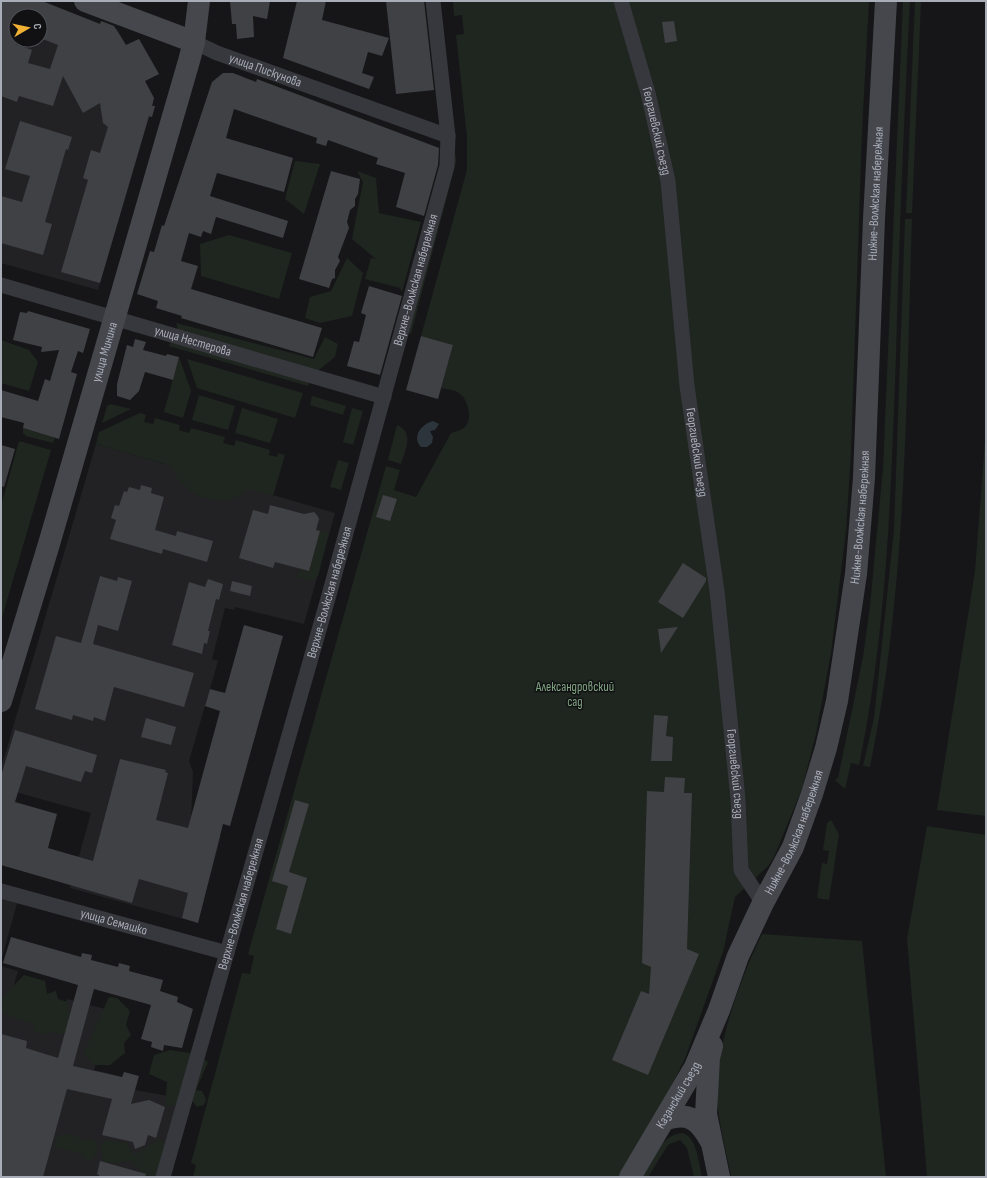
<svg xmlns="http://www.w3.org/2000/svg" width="987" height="1178" font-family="'Sofia Sans Condensed',sans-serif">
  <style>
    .built { fill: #222225; fill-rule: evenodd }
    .green { fill: #1e261f }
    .water { fill: #2c353c }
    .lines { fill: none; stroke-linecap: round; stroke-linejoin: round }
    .stream { stroke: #2c353c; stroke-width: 4 }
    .building { fill: #404145; fill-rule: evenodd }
    .street { stroke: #37383d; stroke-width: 15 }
    .secondary { stroke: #45474d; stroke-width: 22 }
    .labels { text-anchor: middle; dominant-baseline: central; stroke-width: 3; stroke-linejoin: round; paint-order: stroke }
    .street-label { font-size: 13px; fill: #a8adb8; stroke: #111113 }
    .park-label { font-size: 13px; fill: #7fa381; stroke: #111113 }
  </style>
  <rect width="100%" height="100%" fill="#161618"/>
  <!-- built -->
  <g class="built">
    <path d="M1,1H42L100,24L101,21L112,25L111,28L117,29L126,45L139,39L159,74L145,81L154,98L152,105L155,106L152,117H149L98,290L1,263ZM16,16H40V40H16Z"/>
    <path d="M96,444L335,513L304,624L235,607L234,610L225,608L212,659L218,661L189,761L193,772L191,822L211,833L221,835L198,923L70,888L91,813L1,788V768Z"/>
    <path d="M1,896L18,900L1,961Z"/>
    <path d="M1,966L18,971L6,1011L57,1032L67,999L109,1010L94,1070L115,1075L113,1086L179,1098L157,1177H1Z"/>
  </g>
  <!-- green -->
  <g class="green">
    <path d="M453,1H869L862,132L851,453L846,531L831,653L816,734L802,789L774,857L768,866L735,897L723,952L686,1056L660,1111L621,1177H193L196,1165L191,1163L242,973L250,974L254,956L248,954L386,466L400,470L394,490L416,497L451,433C457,431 464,430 467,424C472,416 467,398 459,393C454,390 447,389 441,388L453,345L421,336L467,170V137L456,35L464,34L462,15L454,16Z"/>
    <path d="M903,1H910C904,119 899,237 896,355C891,492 887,631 859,765L851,763L845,789L835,780L838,778L863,657L870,606L883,468Z"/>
    <path d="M915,1H921L912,213H906Z"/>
    <path d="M456,154V162L411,334L408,331Z"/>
    <path d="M295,161L320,164L304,214L285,199Z"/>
    <path d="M357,171L376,178L379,213L421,222L402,292L400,288L365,279L371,258L376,259L352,239L363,182Z"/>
    <path d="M905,219H912C906,402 907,587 870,767L863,766L874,718L894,530Z"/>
    <path d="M229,235L292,253L279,299L201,276L200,244Z"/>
    <path d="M347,258L363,273L352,316L320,323L305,318L310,297L331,291Z"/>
    <path d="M176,323L314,359L325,337L338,344L335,357L315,373L179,333Z"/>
    <path d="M172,338L310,379L308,386L169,346Z"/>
    <path d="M1,340L29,350L38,362L29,391L1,383Z"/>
    <path d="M179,357L191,391L183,418L164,412Z"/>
    <path d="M187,359L303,393L295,418L197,388Z"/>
    <path d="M199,395L235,406L228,430L192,420Z"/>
    <path d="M312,396L346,406L343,415L310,405Z"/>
    <path d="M111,404L131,409L102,423L107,406Z"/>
    <path d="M242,408L278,419L270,443L235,433Z"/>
    <path d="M352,408L363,411L353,445L343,442Z"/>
    <path d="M140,413L146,415L144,422L153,424L155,418L180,425L179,430L189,433L191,428L225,437L223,443L234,446L236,440L270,450L269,455L277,457L278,453L285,455L273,496L248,489C227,513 179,496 172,466L96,444L99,432Z"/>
    <path d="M397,425C415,433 405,450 401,464L388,460Z"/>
    <path d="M23,428L55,438L53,443L26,436L23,433Z"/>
    <path d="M986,428V816L937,810L975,571Z"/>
    <path d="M19,441L51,450L1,621V506Z"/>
    <path d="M338,460L349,463L341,490L330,487Z"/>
    <path d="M320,531L329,533L318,576C312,583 305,579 297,577L300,569L309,571Z"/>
    <path d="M831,820L839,834L829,900L817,898L822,863L827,864L829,851L823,850L827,823Z"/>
    <path d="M927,826L986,835V1177H927L907,939Z"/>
    <path d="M762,934L862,941L886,1177H731C726,1150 718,1122 717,1095C716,1045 740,979 762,934Z"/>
    <path d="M24,975L45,981L47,994L56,991L58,999L68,1002V1012L75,1018L71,1028L61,1034L48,1032L44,1035L34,1031L33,1024L1,1013V999Z"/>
    <path d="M109,997L117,998L130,1011L126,1025L131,1035L124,1043L125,1053L110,1065H93L84,1053Z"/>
    <path d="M170,1050L197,1054L208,1062L196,1090L202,1091L206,1099L204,1105L197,1107L190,1098L180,1105L165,1106L167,1082L149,1074L154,1055Z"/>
    <path d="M682,1133C697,1136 699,1164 702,1177H694L687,1148L680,1140L668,1145L648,1177L642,1176C652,1160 661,1135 682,1133Z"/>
    <path d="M62,1134L78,1136L80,1141L91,1139L98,1144L95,1157L87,1161L81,1153L58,1148L55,1146L57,1138Z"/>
    <path d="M160,1139L169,1149L159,1177H138L140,1169L131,1161L112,1163L104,1161L100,1148L103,1141L125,1142L134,1155Z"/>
  </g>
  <!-- water -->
  <path class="water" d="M433,421L439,424L435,430L430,431L433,437L432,443L427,447H421C411,436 422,424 433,421Z"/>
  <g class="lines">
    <!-- stream -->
    <path class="stream" d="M555,688L561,689"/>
  </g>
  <!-- building -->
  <g class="building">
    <path d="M1,1H42L100,24L101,21L114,26L126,45L139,39L159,74L145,81L154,98L152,106H155L152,117L149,116L100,283L61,272L88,180L83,178L91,150L100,153L108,127L103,123L100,103L83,113L63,76L53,106L19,96L17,102L1,96ZM16,16H40V38L58,45L50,69L28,63L32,50L16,44Z"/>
    <path d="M230,1H270L267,19L253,16L254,37L237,39L236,24H232Z"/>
    <path d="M297,1H326L322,20L389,38L382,56L368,52L362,73L374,77L369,89L283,58Z"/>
    <path d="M386,1H424L434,90L396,94Z"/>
    <path d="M674,21L677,41L665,43L662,22Z"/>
    <path d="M223,73H233L256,82L257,79L439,148L438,165L424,216L396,207L405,173L376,164L378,158L328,140L326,146L316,143L317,138L234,109L226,138L293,158L284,192L217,173L210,196L288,221L283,238L216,217L211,234L203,231L201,237L189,233L181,261L198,266L191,289L322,328L313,357L181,318L182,316L156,308L158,301L137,294L150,251L154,252L162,225L164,226L212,82Z"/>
    <path d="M20,121L72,137L68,150L66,149L45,222L52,224L43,255L1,243V196L22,202L30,176L5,169Z"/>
    <path d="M331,171L360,179L358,194L355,199V206L350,210L347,222L349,228L338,257L340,261L335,270V278L332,279L329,288L299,279Z"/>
    <path d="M369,286L402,296L380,375L347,366L354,341L359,342L366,315L361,313Z"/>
    <path d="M28,311L90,329L83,353L78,351L71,372L77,374L59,439L23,428L24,423L1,417V390L38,401L45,379L50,381L59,350L41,352L42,347L13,340L20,312L27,313Z"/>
    <path d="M421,336L453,345L438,399L406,390Z"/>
    <path d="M135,339L146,342L143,350L166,356L167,354L179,357L173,380L145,372L139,391L130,400L117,396V384L127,345L133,347Z"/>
    <path d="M1,445L15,449L4,487L1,486Z"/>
    <path d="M141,485L152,488L151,493L164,497L155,530L176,536L177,531L213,541L207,562L163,549L162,554L110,539L116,520L111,518L115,505L119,506L124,491L127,492L129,487L140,490Z"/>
    <path d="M383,495L397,499L390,521L376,517Z"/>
    <path d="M270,505L304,514L314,512L317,515L319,519L316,530L320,531L309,571L275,562L273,568L239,558L253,510L268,514Z"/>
    <path d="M683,563L706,578V581L683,618L658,602Z"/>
    <path d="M100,576L117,581L118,577L132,581L118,631L98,625L93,644L194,673L184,707L114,687L105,721L94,717L93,721L73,715L72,720L35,709L56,636L81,643Z"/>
    <path d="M208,579L223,584L219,600L216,599L208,631H210L207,644L204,643L202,654L172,645L189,582L205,587Z"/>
    <path d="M232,581L252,586L250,596L230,591Z"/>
    <path d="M244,625L283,636L230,826L223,824L198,923L182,918L188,893L139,879L132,903L1,865V776L15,730L97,755L92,773L85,771L81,782L26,766L15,802L57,814L48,848L93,861L120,759L166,770L165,772L168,773L156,820L188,828L220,711L205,706L210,689L225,693Z"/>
    <path d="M678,627L661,653L658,629Z"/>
    <path d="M654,715L668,716L666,736L673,737L672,761H651Z"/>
    <path d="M146,718L176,727L171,745L141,737Z"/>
    <path d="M665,777L685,778L684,793H692L687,949L699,954L648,1075L612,1060L641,991L649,994L651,967L642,963L647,791L664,792Z"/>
    <path d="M295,800L309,804L289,872L307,878L291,934L276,929L288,886L272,881Z"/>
    <path d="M11,937L81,957L82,953L92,955L91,960L118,967L119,963L130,966L129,971L163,980L160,991L178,997L177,1002L193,1009L182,1048L164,1045L163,1051L151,1047L152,1042L141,1039L151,1005L94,989L73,1066L122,1077L124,1072L139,1076L131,1104L149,1100L165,1107L156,1138L148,1135L145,1145L135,1149L133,1142L102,1135L112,1099L67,1089L43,1177L1,1176V1034L27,1041L26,1048L58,1058L78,985L3,963Z"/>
    <path d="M100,1161L146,1174L145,1177H99V1175L97,1174Z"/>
  </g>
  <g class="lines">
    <!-- street -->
    <g class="street">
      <path id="s1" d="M621,1L648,93L668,181L687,386L717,591L738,799L741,870L763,903"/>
      <path id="s2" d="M194,42L217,53L448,136"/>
      <path id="s3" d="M1,285L384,397"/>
      <path id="s4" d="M1,891L227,953"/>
      <path id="s5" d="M163,1177L329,595L447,166L448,136L433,1"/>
    </g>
    <!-- secondary -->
    <g class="secondary">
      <path d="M85,1L194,42"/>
      <path id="s6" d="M1,701L49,544L189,61L194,42L199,1"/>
      <path d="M712,1046L709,1058L706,1114L719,1177"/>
      <path d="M664,1120C687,1111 699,1119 710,1140"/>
      <path id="s7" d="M630,1177L695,1067L719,1010L738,956L763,903L793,847L812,794L826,748L837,701L856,574L864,478L874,219L886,1"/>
    </g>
  </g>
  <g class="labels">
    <!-- street labels -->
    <g class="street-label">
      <text stroke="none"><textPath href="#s2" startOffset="77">улица Пискунова</textPath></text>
      <text stroke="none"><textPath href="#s1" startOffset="135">Георгиевский съезд</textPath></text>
      <text stroke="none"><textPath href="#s7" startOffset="1031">Нижне-Волжская набережная</textPath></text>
      <text stroke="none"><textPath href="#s5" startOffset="932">Верхне-Волжская набережная</textPath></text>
      <text stroke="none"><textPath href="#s3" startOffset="200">улица Нестерова</textPath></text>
      <text stroke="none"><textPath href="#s6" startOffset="364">улица Минина</textPath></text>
      <text stroke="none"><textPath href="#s1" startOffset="459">Георгиевский съезд</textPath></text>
      <text stroke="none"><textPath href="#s7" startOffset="707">Нижне-Волжская набережная</textPath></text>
      <text stroke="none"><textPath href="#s5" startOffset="608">Верхне-Волжская набережная</textPath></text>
      <text stroke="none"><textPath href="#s1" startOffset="783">Георгиевский съезд</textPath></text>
      <text stroke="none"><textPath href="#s7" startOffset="383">Нижне-Волжская набережная</textPath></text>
      <text stroke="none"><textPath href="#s5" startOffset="284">Верхне-Волжская набережная</textPath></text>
      <text stroke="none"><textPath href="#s4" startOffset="117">улица Семашко</textPath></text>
      <text stroke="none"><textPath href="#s7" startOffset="95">Казанский съезд</textPath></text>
    </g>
    <!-- park labels -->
    <g class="park-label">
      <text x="575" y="687">Александровский<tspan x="575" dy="15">сад</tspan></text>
    </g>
  </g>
  <!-- border -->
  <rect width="987" height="1178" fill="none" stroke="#a8adb8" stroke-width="4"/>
  <!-- north arrow -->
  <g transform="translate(28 28) rotate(81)"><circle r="19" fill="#111113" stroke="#4d4f55"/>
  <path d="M0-3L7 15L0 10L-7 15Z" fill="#f2b134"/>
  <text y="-6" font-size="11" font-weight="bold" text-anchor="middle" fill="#a8adb8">С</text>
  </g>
</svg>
